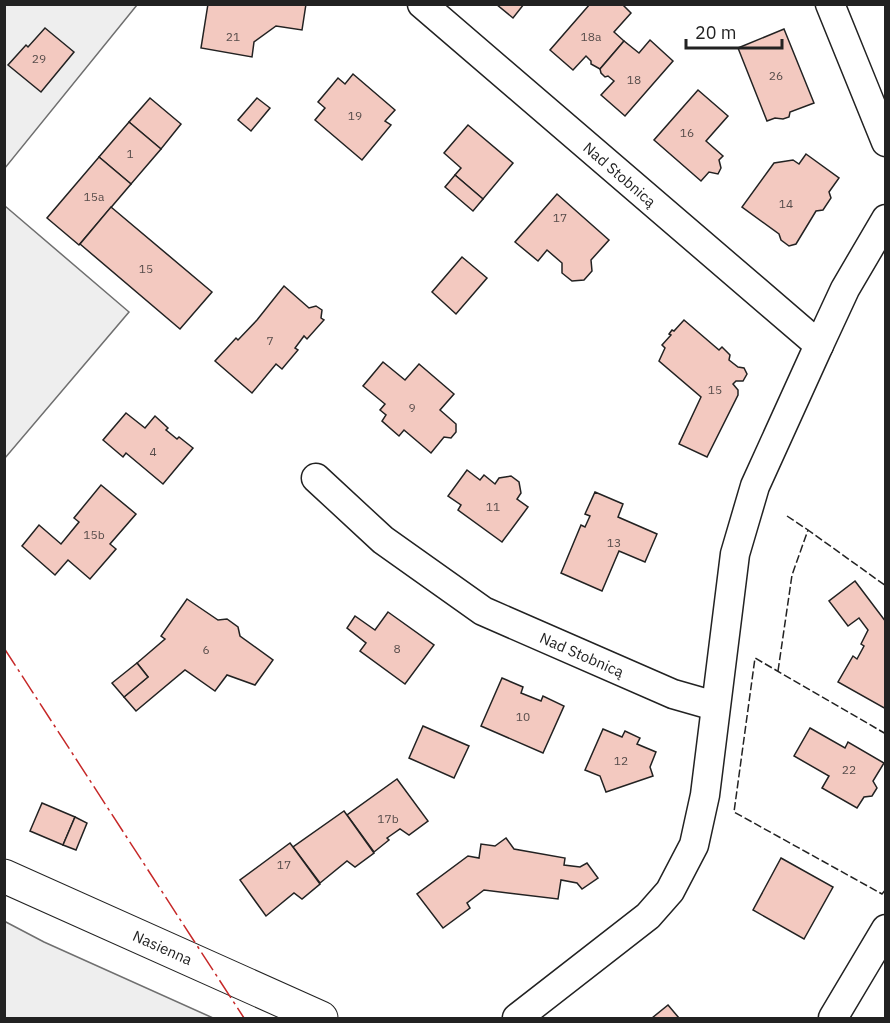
<svg xmlns="http://www.w3.org/2000/svg" width="890" height="1023" font-family="'IBM Plex Sans',sans-serif">
  <style>
    .green { fill: #eee; stroke: #6f6f6f; stroke-width: 1.5 }
    .building { fill: #f3c9c0; stroke: #222; stroke-width: 1.5 }
    .lines { fill: none; stroke-linecap: round; stroke-linejoin: round }
    .minor-casing { stroke: #222; stroke-width: 31 }
    .tertiary-casing { stroke: #222; stroke-width: 35 }
    .minor { stroke: #fff; stroke-width: 28 }
    .tertiary { stroke: #fff; stroke-width: 33 }
    .fence { stroke: #222; stroke-width: 1.5; stroke-dasharray: 8 3; stroke-linecap: butt }
    .power { stroke: #c62828; stroke-width: 1.5; stroke-dasharray: 21 4.5 3 4.5; stroke-linecap: butt }
    .labels { text-anchor: middle; dominant-baseline: central; stroke-width: 4.5; stroke-linejoin: round; paint-order: stroke }
    .number-label { font-size: 12px; fill: #564c4a }
    .street-label { font-size: 15px; fill: #222; stroke: #fff }
  </style>
  <rect width="100%" height="100%" fill="#fff"/>
  <!-- green -->
  <g class="green">
    <path d="M5,5H137L5,168Z"/>
    <path d="M5,206L129,312L5,458Z"/>
    <path d="M4,921L44,942L213,1018H5Z"/>
  </g>
  <!-- building -->
  <g class="building">
    <path d="M208,4H306L302,30L276,26L254,42L252,57L201,48Z"/>
    <path d="M496,4H524L513,18Z"/>
    <path d="M590,4H622L631,13L614,32L624,41L600,69L591,64V61L586,56L573,70L550,50Z"/>
    <path d="M45,28L74,52L41,92L8,65L26,45L28,47Z"/>
    <path d="M784,29L814,103L790,112L789,117L783,119L775,118L767,121L738,48Z"/>
    <path d="M650,40L673,61L625,116L601,95L614,81L608,76L605,77L601,73L600,69L624,41L639,53Z"/>
    <path d="M353,74L395,110L385,121L391,125L362,160L315,120L325,108L318,102L338,78L345,84Z"/>
    <path d="M698,90L728,116L706,141L723,156L719,160L721,168L718,174L709,172L701,181L654,140Z"/>
    <path d="M150,98L181,124L161,149L129,122Z"/>
    <path d="M257,98L270,108L251,131L238,120Z"/>
    <path d="M129,122L161,149L131,184L99,157Z"/>
    <path d="M468,125L513,163L483,199L455,175L461,168L444,153Z"/>
    <path d="M806,154L839,178L829,192L831,198L823,210L816,211L796,244L789,246L781,240L779,234L742,207L774,163L793,160L799,164Z"/>
    <path d="M99,157L131,184L79,245L47,218Z"/>
    <path d="M455,175L483,199L473,211L445,187Z"/>
    <path d="M557,194L609,240L591,260L592,271L584,280L572,281L562,273V263L547,250L538,261L515,242Z"/>
    <path d="M111,207L212,292L180,329L80,244Z"/>
    <path d="M462,257L487,278L456,314L432,292Z"/>
    <path d="M284,286L309,308L316,306L322,310L321,318L324,320L307,339L304,336L295,348L298,350L282,369L276,364L252,393L215,361L236,338L238,340L257,320Z"/>
    <path d="M684,320L719,350L722,347L730,355L729,360L738,367L744,368L747,374L743,381H736L733,384L738,390V395L707,457L679,444L701,397L659,361L665,348L662,345L671,335L669,334L672,330L674,331Z"/>
    <path d="M383,362L405,380L419,364L454,394L440,410L456,424V432L451,438L444,437L431,453L404,430L399,436L382,421L386,415L380,410L385,404L363,386Z"/>
    <path d="M126,413L145,428L155,416L168,428L166,430L177,439L179,437L193,448L163,484L126,453L123,457L103,440Z"/>
    <path d="M467,470L480,480L484,475L495,484L499,478L511,476L519,482L521,493L517,499L528,507L502,542L458,510L461,505L448,496Z"/>
    <path d="M101,485L136,514L110,544L116,549L90,579L68,560L55,575L22,546L39,525L61,544L79,522L74,518Z"/>
    <path d="M595,492L623,504L618,517L657,534L645,562L619,551L602,591L561,573L581,525L585,527L590,516L585,514Z"/>
    <path d="M855,581L886,622V709L838,682L853,656L857,659L864,646L861,644L868,630L859,618L848,626L829,601Z"/>
    <path d="M187,599L218,620L227,619L238,627L240,636L273,660L255,685L227,675L215,691L185,670L136,711L124,697L148,677L137,663L165,639L161,636Z"/>
    <path d="M388,612L434,645L405,684L360,651L366,643L347,628L355,616L375,630Z"/>
    <path d="M137,663L148,677L124,697L112,683Z"/>
    <path d="M502,678L523,687L521,693L541,701L543,696L564,706L543,753L481,726Z"/>
    <path d="M423,726L469,746L454,778L409,758Z"/>
    <path d="M810,728L845,748L848,742L884,763L873,781L877,788L872,796L864,797L857,808L822,788L829,776L794,756Z"/>
    <path d="M603,729L622,737L625,731L640,738L637,744L656,752L650,767L653,776L606,792L600,776L585,770Z"/>
    <path d="M397,779L428,821L409,835L400,829L387,838L389,840L374,852L347,815Z"/>
    <path d="M42,803L75,817L63,845L30,831Z"/>
    <path d="M344,811L374,853L355,867L347,861L320,883L293,847Z"/>
    <path d="M75,817L87,823L76,850L63,845Z"/>
    <path d="M506,838L514,849L565,858L564,865L580,867L587,863L598,878L582,889L577,883L561,880L558,899L484,890L467,903L470,908L443,928L417,894L468,856L479,858L481,844L495,846Z"/>
    <path d="M290,843L320,884L302,899L294,893L266,916L240,880Z"/>
    <path d="M781,858L833,887L804,939L753,910Z"/>
    <path d="M668,1005L679,1018H652Z"/>
  </g>
  <g class="lines">
    <!-- minor casing -->
    <g class="minor-casing">
      <g id="minor">
        <path id="s1" d="M422,4L819,345L755,486L735,554L705,795L694,845L670,891L648,916L517,1018"/>
        <path d="M830,4L886,142"/>
        <path d="M819,345L845,289L886,219"/>
        <path id="s2" d="M316,478L383,540L483,611L673,694L715,706"/>
        <path d="M833,1018L886,929"/>
      </g>
    </g>
    <!-- tertiary casing -->
    <g class="tertiary-casing">
      <g id="tertiary">
        <path id="s3" d="M4,876L321,1018"/>
      </g>
    </g>
    <!-- minor -->
    <use href="#minor" class="minor"/>
    <!-- tertiary -->
    <use href="#tertiary" class="tertiary"/>
    <!-- fence -->
    <g class="fence">
      <path d="M787,516L808,530"/>
      <path d="M778,671L792,575L808,530L886,586"/>
      <path d="M886,734L755,658L734,812L882,894L886,889"/>
    </g>
    <!-- power -->
    <path class="power" d="M4,648L244,1018"/>
  </g>
  <g class="labels">
    <!-- number labels -->
    <g class="number-label">
      <text x="233" y="36">21</text>
      <text x="591" y="36">18a</text>
      <text x="39" y="58">29</text>
      <text x="776" y="75">26</text>
      <text x="634" y="79">18</text>
      <text x="355" y="115">19</text>
      <text x="687" y="132">16</text>
      <text x="130" y="153">1</text>
      <text x="94" y="196">15a</text>
      <text x="786" y="203">14</text>
      <text x="560" y="217">17</text>
      <text x="146" y="268">15</text>
      <text x="270" y="340">7</text>
      <text x="715" y="389">15</text>
      <text x="412" y="407">9</text>
      <text x="153" y="451">4</text>
      <text x="493" y="506">11</text>
      <text x="94" y="534">15b</text>
      <text x="614" y="542">13</text>
      <text x="397" y="648">8</text>
      <text x="206" y="649">6</text>
      <text x="523" y="716">10</text>
      <text x="621" y="760">12</text>
      <text x="849" y="769">22</text>
      <text x="388" y="818">17b</text>
      <text x="284" y="864">17</text>
    </g>
    <!-- street labels -->
    <g class="street-label">
      <text stroke="none"><textPath href="#s1" startOffset="261">Nad Stobnicą</textPath></text>
      <text stroke="none"><textPath href="#s2" startOffset="322">Nad Stobnicą</textPath></text>
      <text stroke="none"><textPath href="#s3" startOffset="174">Nasienna</textPath></text>
    </g>
  </g>
  <!-- border -->
  <rect width="890" height="1023" fill="none" stroke="#222222" stroke-width="12"/>
  <!-- scale -->
  <path d="M686 39v9h96v-9" fill="none" stroke="#222222" stroke-width="3"/>
  <text x="695" y="39" font-size="18" fill="#222222" stroke="#ffffff" stroke-width="4.5" paint-order="stroke">20 m</text>
</svg>
